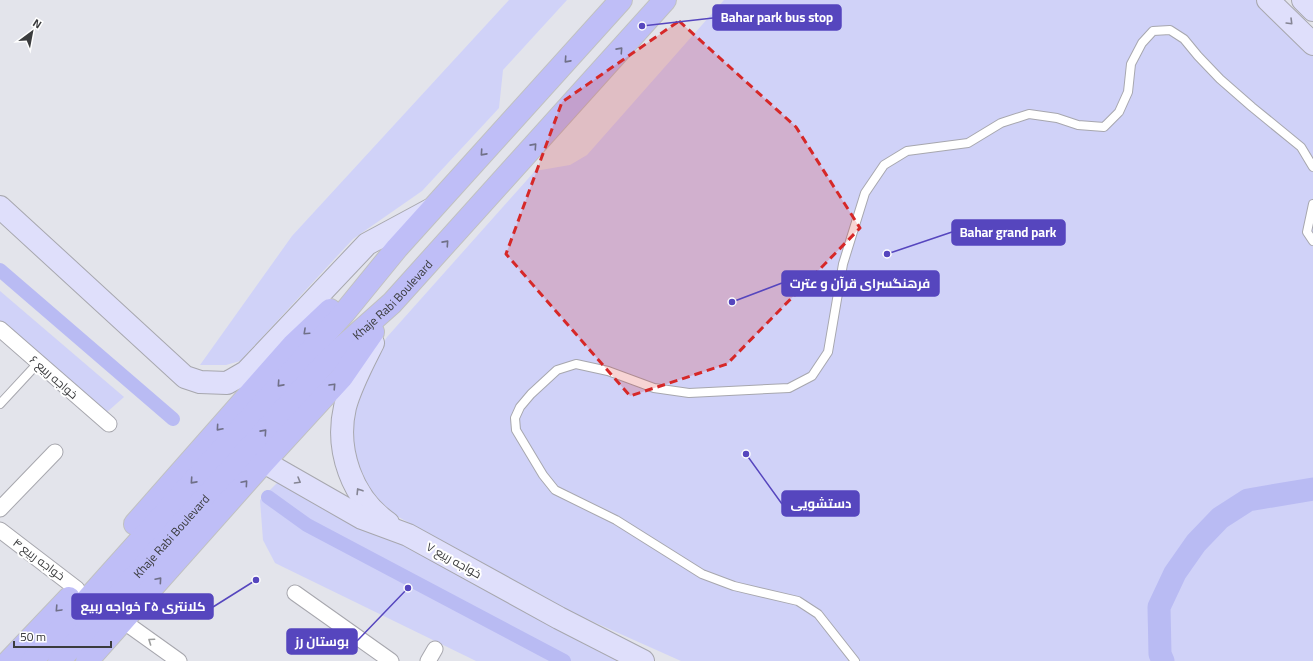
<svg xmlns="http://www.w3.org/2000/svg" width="1313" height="661" font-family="Georgia,Cairo,serif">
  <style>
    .park { fill: #d0d2f8 }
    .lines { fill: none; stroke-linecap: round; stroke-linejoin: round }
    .canal { stroke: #b9bbf3; stroke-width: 14 }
    .river { stroke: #b9bbf3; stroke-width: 23 }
    .lane-casing { stroke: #a7a7ae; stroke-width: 10 }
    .street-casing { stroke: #a7a7ae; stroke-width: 17 }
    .secondary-casing { stroke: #a7a7ae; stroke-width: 24 }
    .primary-casing { stroke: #c0c1c1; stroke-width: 24 }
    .lane { stroke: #fff; stroke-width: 8 }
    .street { stroke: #fff; stroke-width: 15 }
    .secondary { stroke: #dfdffb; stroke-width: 22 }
    .primary { stroke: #bfbef7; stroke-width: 22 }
    .oneway { stroke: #858593 }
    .oneway2 { stroke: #707088 }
    .oneway3 { stroke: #9d9e9e }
    .marked { fill: #d62828; fill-opacity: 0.2; stroke: #d62828; stroke-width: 3; stroke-dasharray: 8 5; stroke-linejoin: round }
    .labels { text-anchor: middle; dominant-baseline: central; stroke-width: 4; stroke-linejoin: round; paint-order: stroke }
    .street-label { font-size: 12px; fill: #3b3c3e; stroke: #fff }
    .leader { fill: none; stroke: #5646be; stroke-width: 1.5 }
    .callout-dot { fill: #5646be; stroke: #fff; stroke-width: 1.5 }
    .callout { fill: #5646be; stroke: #5646be; stroke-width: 1.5 }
    .callout-label { font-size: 13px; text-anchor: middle; font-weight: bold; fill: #fff }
  </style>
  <rect width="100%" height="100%" fill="#e3e4eb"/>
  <!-- park -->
  <g class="park">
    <path d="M509,0H567L503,70L499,108L422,191L353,239L240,361L226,365H200L292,236Z"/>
    <path d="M724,0H1258L1313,54V661H681L560,607L386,510L359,481L347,449L353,406L365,374L387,337L535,171L570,165L587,155Z"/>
    <path d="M0,291L124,397L107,412L0,324Z"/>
    <path d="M279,481L628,661H476L275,563L263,540L260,500Z"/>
  </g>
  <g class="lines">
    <!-- canal -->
    <g class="canal">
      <path d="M0,270L173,419"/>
      <path d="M268,497L307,525L564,661"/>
    </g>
    <!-- river -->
    <path class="river" d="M1163,661L1160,654L1159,607L1175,573L1196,543L1220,518L1248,500L1313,489"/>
    <!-- lane casing -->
    <g class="lane-casing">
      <g id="lane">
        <path d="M1313,204L1307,232L1313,241"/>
        <path d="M0,404L38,363"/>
        <path d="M855,661L818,614L798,601L734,586L702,574L616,520L555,490L543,475L516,430L515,418L520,407L531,394L557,370L576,364L608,371L654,388L689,393L789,388L812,376L828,352L843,264L865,193L884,165L907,151L968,143L1001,123L1029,114L1057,118L1078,125L1104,127L1119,112L1128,92L1131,64L1142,43L1153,31L1170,30L1184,39L1198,56L1220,79L1252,107L1301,147L1313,167"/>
      </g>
    </g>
    <!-- street casing -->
    <g class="street-casing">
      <g id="street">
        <path d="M0,329L109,424"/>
        <path d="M0,509L55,452"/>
        <path d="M0,530L77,589"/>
        <path d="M295,593L391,661"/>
        <path d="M123,621L179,661"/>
        <path d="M428,661L435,649"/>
      </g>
    </g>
    <!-- secondary casing -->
    <g class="secondary-casing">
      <g id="secondary">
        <path d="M1268,0L1313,44"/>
        <path d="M1303,0L1313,10"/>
        <path d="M0,207L185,377L200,382L227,383L246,372L367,244L430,210"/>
        <path d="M373,343C363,363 351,385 345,407C335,450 352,498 388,523"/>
        <path d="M264,462L362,518L408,535L559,618L643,661"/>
      </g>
    </g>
    <!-- primary casing -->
    <g class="primary-casing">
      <g id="primary">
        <path d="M135,524L293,345L330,310"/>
        <path d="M9,661L69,598"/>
        <path d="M32,661L344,313L397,248L621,0"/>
        <path id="s1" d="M59,661L328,360L392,303L665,0"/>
        <path d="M87,661L264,462L342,377L373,332"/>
      </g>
    </g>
    <!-- lane -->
    <use href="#lane" class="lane"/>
    <!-- street -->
    <use href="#street" class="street"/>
    <!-- secondary -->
    <use href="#secondary" class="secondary"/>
    <!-- primary -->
    <use href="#primary" class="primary"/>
  </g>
  <!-- one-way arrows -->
  <defs><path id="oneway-chevron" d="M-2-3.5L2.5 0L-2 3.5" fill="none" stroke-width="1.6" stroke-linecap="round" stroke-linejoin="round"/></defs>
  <g class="oneway">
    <use href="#oneway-chevron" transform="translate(1290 22) rotate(45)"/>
    <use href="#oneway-chevron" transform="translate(298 481) rotate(30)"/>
    <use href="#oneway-chevron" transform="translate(359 491) rotate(-122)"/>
  </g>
  <g class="oneway2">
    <use href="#oneway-chevron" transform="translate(620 50) rotate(-48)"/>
    <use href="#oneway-chevron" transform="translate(567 60) rotate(132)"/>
    <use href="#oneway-chevron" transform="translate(534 146) rotate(-48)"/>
    <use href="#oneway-chevron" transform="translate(483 153) rotate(132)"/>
    <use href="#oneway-chevron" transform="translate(446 243) rotate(-48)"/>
    <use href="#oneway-chevron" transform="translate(306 332) rotate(137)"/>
    <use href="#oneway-chevron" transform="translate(280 384) rotate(132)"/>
    <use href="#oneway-chevron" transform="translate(333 386) rotate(-47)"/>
    <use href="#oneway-chevron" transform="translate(219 428) rotate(131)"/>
    <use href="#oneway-chevron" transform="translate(264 432) rotate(-48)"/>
    <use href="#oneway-chevron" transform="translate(193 481) rotate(132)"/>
    <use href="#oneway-chevron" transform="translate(245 483) rotate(-49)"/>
    <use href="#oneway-chevron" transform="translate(159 580) rotate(-49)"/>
    <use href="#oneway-chevron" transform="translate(58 609) rotate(133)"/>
  </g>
  <use class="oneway3" href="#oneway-chevron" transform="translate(151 641) rotate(-145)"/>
  <!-- marked area -->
  <path class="marked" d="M679,21L796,127L860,228L727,364L630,396L506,254L562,102Z"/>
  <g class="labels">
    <!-- street labels -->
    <g class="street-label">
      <text stroke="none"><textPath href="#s1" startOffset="492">Khaje Rabi Boulevard</textPath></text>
      <text transform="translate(54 377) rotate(41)">خواجه ربیع ۶</text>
      <text stroke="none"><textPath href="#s1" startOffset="168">Khaje Rabi Boulevard</textPath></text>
      <text transform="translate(39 559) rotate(37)">خواجه ربیع ۴</text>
      <text transform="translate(454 560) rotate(29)">خواجه ربیع ۷</text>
    </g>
  </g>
  <!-- callouts -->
  <path class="leader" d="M642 26L713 18M887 254L952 232M732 302L782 283M746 454L782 504M256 580L213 607M408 588L357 641"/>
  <g class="callout-dot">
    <circle cx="642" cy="26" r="4"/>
    <circle cx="887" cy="254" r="4"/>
    <circle cx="732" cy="302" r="4"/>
    <circle cx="746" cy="454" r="4"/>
    <circle cx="256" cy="580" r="4"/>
    <circle cx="408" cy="588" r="4"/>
  </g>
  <g class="callout">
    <rect x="713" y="5" width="128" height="25" rx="4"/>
    <rect x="952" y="220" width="113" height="25" rx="4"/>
    <rect x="782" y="271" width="157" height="25" rx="4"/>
    <rect x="782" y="491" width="77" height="25" rx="4"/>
    <rect x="72" y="594" width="141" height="25" rx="4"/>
    <rect x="287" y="629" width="70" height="25" rx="4"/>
  </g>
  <g class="callout-label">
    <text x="777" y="22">Bahar park bus stop</text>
    <text x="1008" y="237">Bahar grand park</text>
    <text x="860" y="288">فرهنگسرای قرآن و عترت</text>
    <text x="821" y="508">دستشویی</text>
    <text x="143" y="611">کلانتری ٢۵ خواجه ربیع</text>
    <text x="322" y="646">بوستان رز</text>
  </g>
  <!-- north arrow -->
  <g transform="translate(32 32) rotate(32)" stroke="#ffffff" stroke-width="3" paint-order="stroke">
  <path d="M0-3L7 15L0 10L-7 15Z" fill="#3b3c3e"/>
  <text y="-6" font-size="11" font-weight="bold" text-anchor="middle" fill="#3b3c3e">N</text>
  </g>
  <!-- scale -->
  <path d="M14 641v6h97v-6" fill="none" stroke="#3b3c3e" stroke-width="2"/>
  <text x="20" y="641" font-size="12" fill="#3b3c3e" stroke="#ffffff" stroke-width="3" paint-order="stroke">50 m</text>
</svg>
